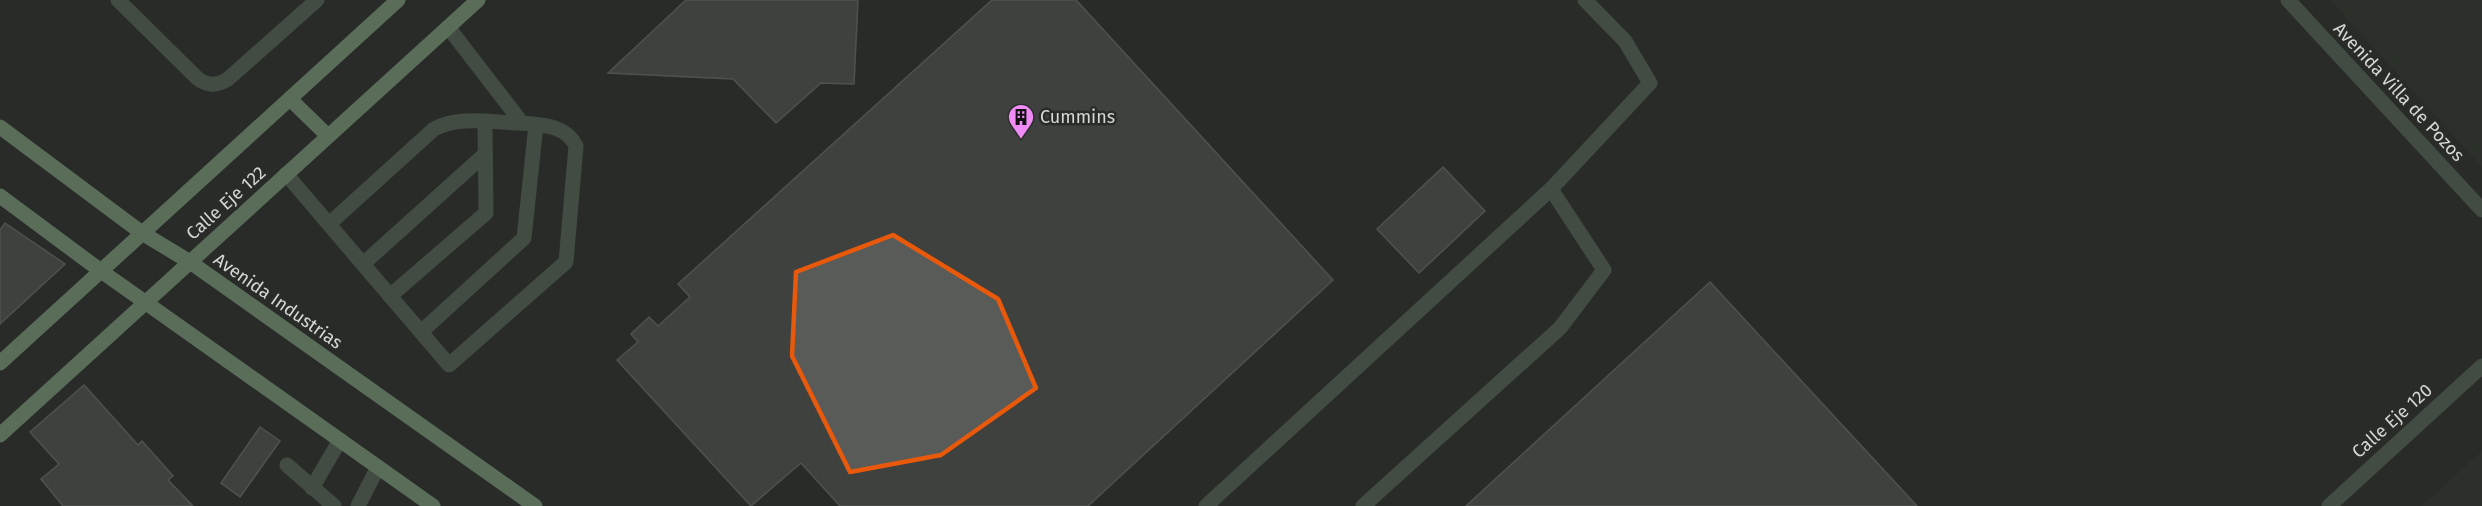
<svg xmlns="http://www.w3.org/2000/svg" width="2482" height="506" font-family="'Fira Sans',sans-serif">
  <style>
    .built { fill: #2d352d }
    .building { fill: #585b58; stroke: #7c7f7c; stroke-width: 1.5 }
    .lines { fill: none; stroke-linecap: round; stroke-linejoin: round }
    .minor { stroke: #5f7460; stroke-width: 15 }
    .major { stroke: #92bd93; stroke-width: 15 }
    .marked { fill: none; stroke: #e8590c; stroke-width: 4.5; stroke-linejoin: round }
    .labels { text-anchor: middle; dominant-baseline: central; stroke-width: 5; stroke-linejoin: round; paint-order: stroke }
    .street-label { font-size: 18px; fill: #d6d8d6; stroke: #292c29 }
    .poi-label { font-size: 18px; fill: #d6d8d6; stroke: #292c29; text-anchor: start }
  </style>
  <rect width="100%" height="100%" fill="#292c29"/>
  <!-- built -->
  <g class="built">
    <path d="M2330,0H2482V167Z"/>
    <path d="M2482,451V506H2422Z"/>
  </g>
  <!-- building -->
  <g class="building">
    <path d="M686,0H858L854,84L821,83L776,123L733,79L608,73Z"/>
    <path d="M992,0H1076L1333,280L1088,506H840L801,463L751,506L617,360L638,342L631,334L649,317L658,326L690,297L678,284Z"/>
    <path d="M1443,167L1485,211L1419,273L1377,229Z"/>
    <path d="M5,223L65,264L0,324V230Z"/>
    <path d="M1710,282L1917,506H1466Z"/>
    <path d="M84,385L138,445L142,441L173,476L168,480L193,506H63L41,479L59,464L30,432Z"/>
    <path d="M260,427L280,441L240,497L221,483Z"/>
  </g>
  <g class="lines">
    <!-- minor -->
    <g class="minor">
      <path d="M118,0L197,78C207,86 217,86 228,79L317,0"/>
      <path d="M2288,0L2482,210"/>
      <path d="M286,174L449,365L566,262L576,146C566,125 542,125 522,123L448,27"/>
      <path d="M329,224L434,129C460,115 493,123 522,123"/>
      <path d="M363,264L484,155"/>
      <path d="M390,296L486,213L485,123"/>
      <path d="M421,332L524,238L536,125"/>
      <path d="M287,465L334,506"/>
      <path d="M312,488L340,440"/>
      <path d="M358,506L378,467"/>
      <path d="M1206,506L1551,189L1650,83L1625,41L1585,0"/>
      <path d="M1363,506L1560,328L1604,270L1551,189"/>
      <path d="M2329,506L2482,366"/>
    </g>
    <!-- major -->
    <g class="major">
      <path d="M290,99L328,136"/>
      <path d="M0,127L142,233L190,262L535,506"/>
      <path d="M0,196L101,271L433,506"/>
      <path d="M0,363L398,0"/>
      <path d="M0,435L478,0"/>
    </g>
  </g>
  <!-- marked area -->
  <path d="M0 0H2482V506H0ZM893,235L998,299L1036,388L941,455L850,472L792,356L796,272Z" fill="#292c29" fill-opacity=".55" fill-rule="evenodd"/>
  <path class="marked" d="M893,235L998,299L1036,388L941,455L850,472L792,356L796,272Z"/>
  <!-- icons -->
  <defs>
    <g id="building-pin" transform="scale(1.35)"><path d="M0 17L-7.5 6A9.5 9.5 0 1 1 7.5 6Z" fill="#f08bf5" stroke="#292c29"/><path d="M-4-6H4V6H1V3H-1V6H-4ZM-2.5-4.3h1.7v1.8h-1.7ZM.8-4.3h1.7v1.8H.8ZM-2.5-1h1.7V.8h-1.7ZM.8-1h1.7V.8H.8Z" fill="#111"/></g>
  </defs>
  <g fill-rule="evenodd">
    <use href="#building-pin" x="1021" y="117"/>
  </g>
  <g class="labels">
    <!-- street labels -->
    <g class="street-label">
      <text transform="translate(2399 92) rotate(47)">Avenida Villa de Pozos</text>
      <text transform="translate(226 203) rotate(-42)">Calle Eje 122</text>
      <text transform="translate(278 301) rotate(35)">Avenida Industrias</text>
      <text transform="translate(2392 421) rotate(-42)">Calle Eje 120</text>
    </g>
    <!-- poi labels -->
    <g class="poi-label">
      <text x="1040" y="117">Cummins</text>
    </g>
  </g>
</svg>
